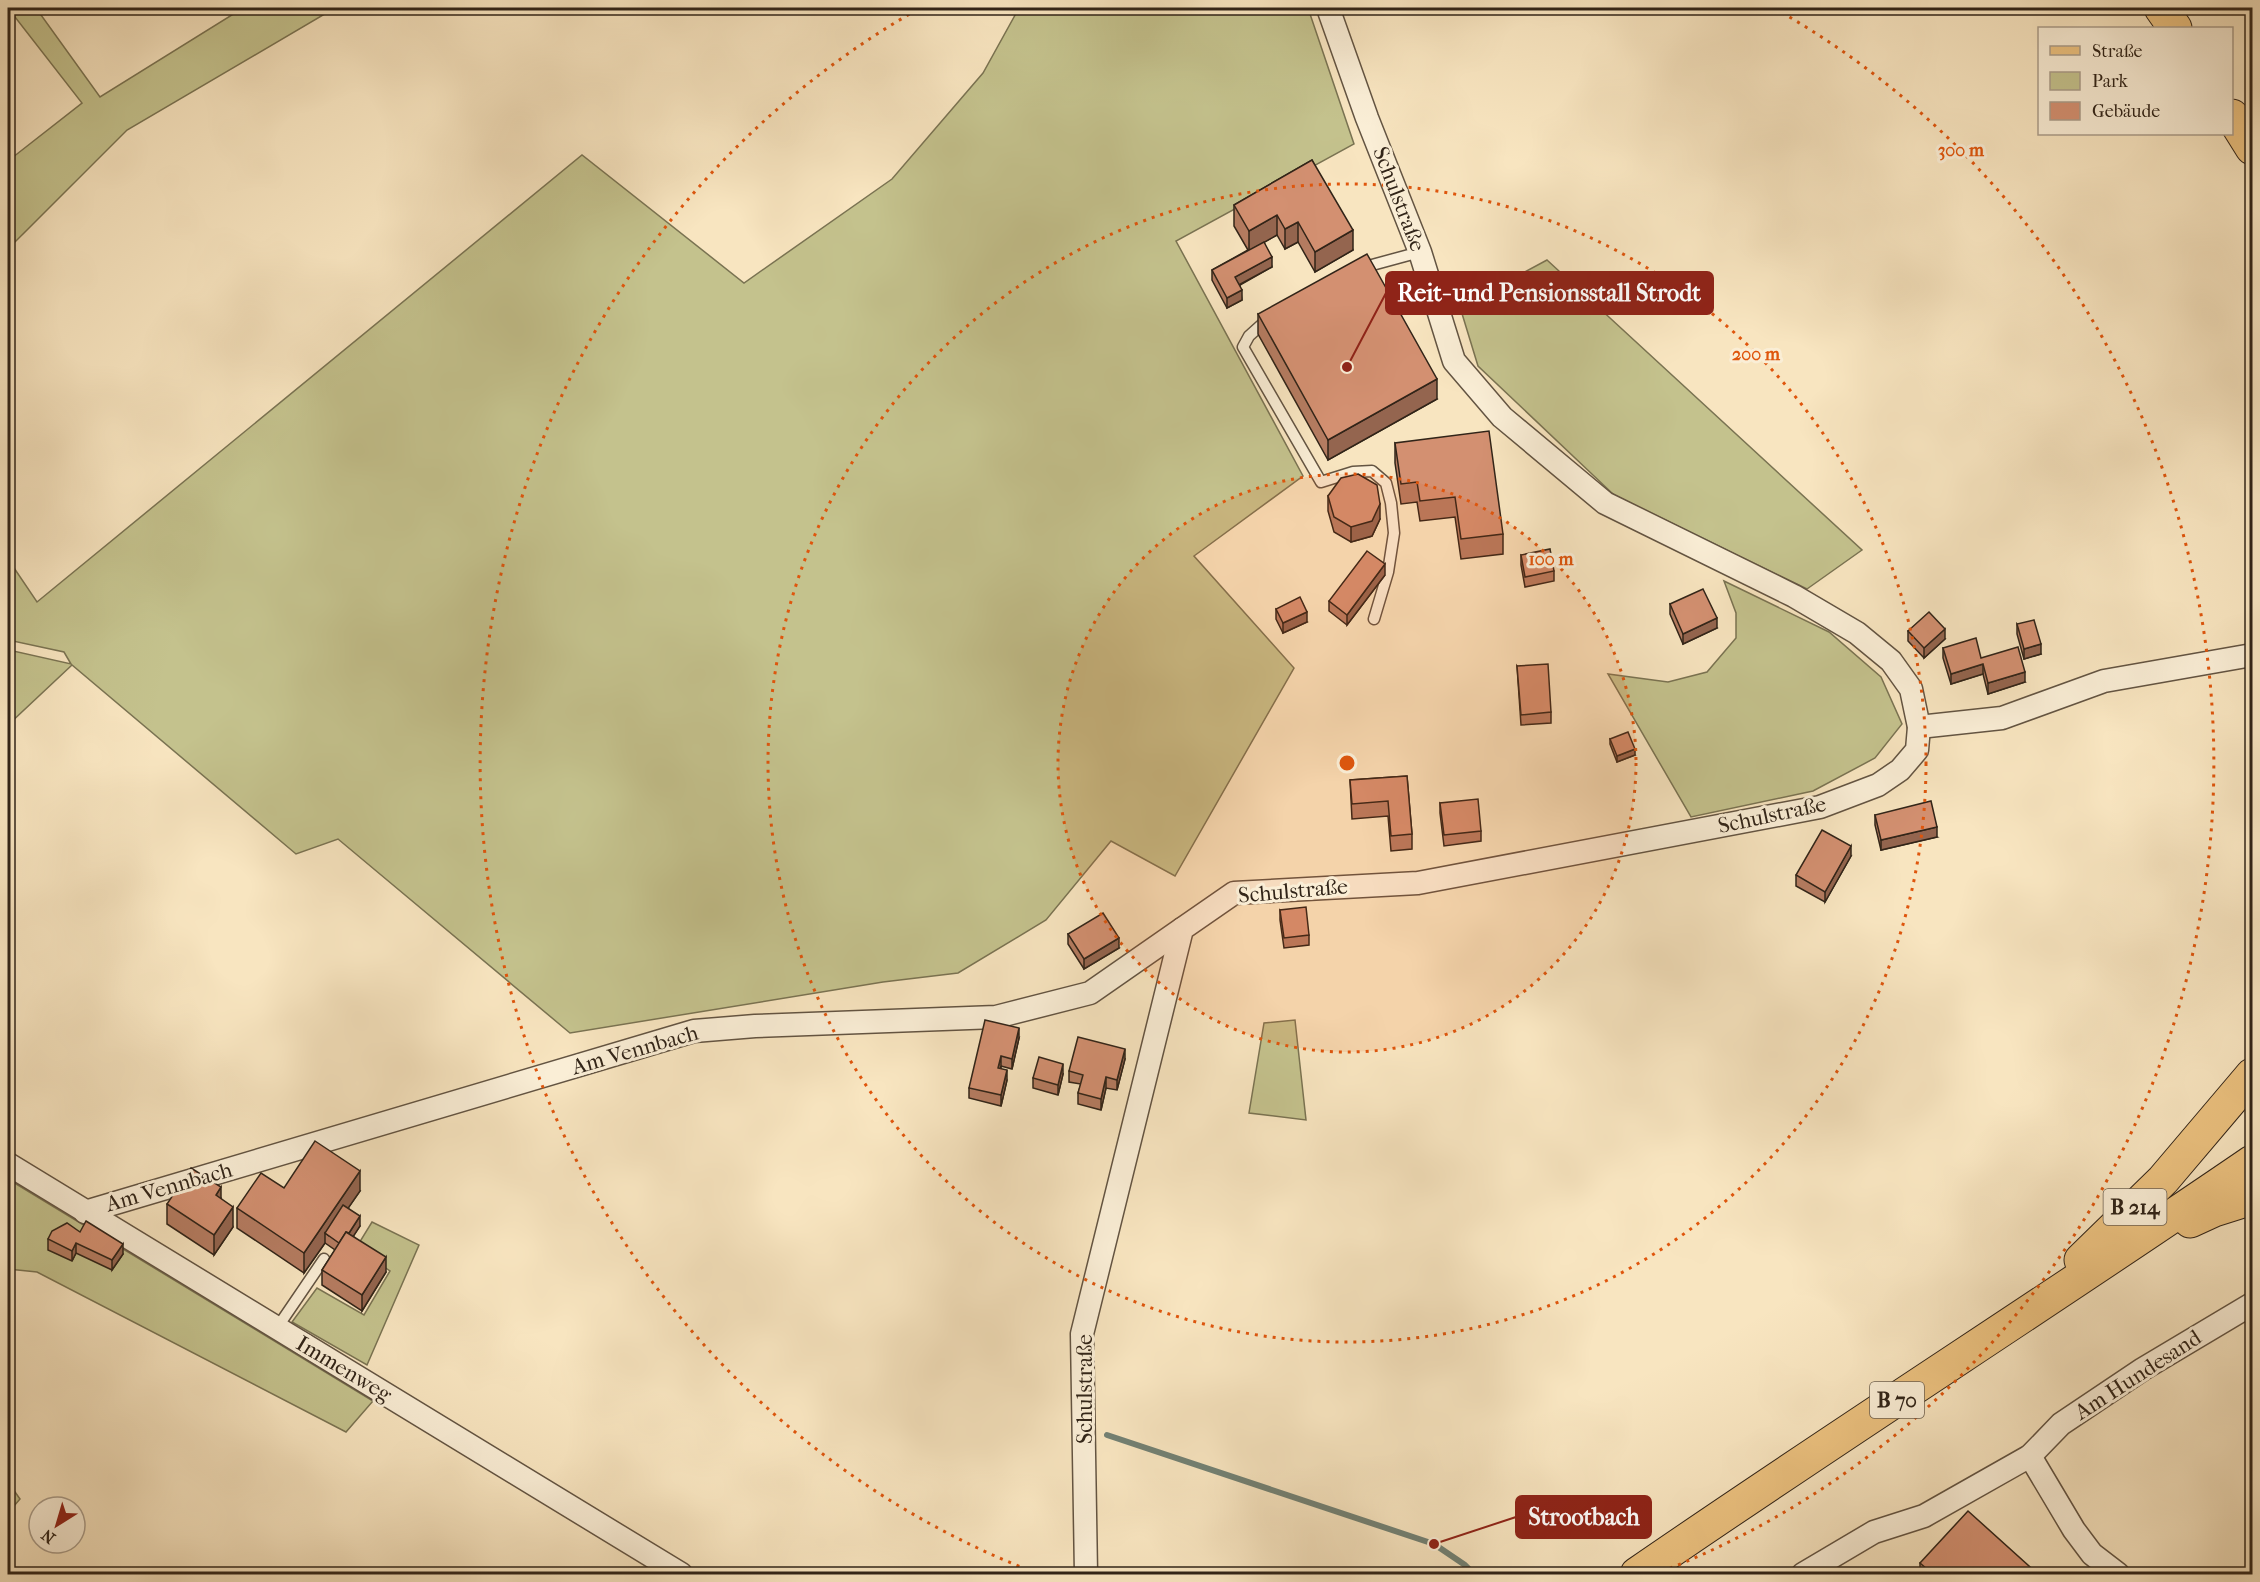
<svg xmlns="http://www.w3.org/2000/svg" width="2260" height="1582" font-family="'IM FELL French Canon',serif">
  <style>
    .green { fill: #c4c28d; stroke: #7a7352; stroke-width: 1.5 }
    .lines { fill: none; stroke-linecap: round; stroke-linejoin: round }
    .stream { stroke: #728174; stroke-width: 6 }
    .service-casing { stroke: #635442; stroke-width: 13 }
    .minor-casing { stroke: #635442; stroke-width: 25 }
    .primary-casing { stroke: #312418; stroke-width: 35 }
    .service { stroke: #faeed6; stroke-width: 10 }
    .minor { stroke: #faeed6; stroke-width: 22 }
    .primary { stroke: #ecc280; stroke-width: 33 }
    .wall { fill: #b57c61; stroke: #312418; stroke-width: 1.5 }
    .shaded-wall { fill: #94654f; stroke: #312418; stroke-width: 1.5 }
    .building { fill: #d39071; stroke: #312418; stroke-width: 1.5 }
    .ring { fill: none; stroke: #df560d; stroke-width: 3; stroke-dasharray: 3 6 }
    .labels { text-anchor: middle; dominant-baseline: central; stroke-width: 6; stroke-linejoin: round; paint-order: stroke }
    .shield { fill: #faeed6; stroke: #6d6151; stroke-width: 1.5 }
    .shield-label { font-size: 21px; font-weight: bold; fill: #312418 }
    .street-label { font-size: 22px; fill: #312418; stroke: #faeed6 }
    .centre { fill: #df560d; stroke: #faeed6; stroke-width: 3 }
    .ring-label { font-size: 18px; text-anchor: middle; font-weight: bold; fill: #df560d; stroke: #faeed6; stroke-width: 6; stroke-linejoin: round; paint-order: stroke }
    .leader { fill: none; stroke: #8f2418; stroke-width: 2 }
    .callout-dot { fill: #8f2418; stroke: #faeed6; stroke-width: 2 }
    .callout { fill: #8f2418; stroke: #8f2418; stroke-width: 2 }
    .callout-label { font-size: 24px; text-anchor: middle; font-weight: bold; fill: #fff }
  </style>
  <rect width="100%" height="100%" fill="#f8e5c0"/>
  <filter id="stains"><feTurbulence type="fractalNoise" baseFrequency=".00333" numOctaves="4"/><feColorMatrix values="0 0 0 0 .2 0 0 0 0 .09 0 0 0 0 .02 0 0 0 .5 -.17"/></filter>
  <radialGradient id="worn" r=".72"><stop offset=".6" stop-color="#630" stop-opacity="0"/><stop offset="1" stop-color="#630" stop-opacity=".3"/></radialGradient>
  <!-- green -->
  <g class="green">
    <path d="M8,8H36L100,97L243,8H335L127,130L8,249V161L82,103Z"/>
    <path d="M1019,8H1308L1354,144L1176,241L1303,476L1194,556L1294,668L1175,876L1111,841L1046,920L958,973L883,982L570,1033L338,839L296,854L72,665L8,725V651L9,650L71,664L64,652L8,640V559L37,602L582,155L744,283L892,179L983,73Z"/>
    <path d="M1547,260L1862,550L1807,589L1614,495L1478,366L1460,307Z"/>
    <path d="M1724,581L1829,632L1881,677L1902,724L1875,758L1813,791L1691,817L1608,674L1668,682L1707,672L1736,638V613Z"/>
    <path d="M1295,1020L1306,1120L1249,1113L1264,1023Z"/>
    <path d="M8,1179L373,1401L346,1432L37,1272L8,1269Z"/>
    <path d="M372,1222L419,1245L367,1365L292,1322L317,1288L364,1315L390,1271L356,1248Z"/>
    <path d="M8,1482L20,1499L8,1513Z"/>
  </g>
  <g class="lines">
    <!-- stream -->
    <path class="stream" d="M1107,1435L1434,1544L1465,1565L1474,1574"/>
    <!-- service casing -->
    <g class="service-casing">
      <g id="service">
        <path d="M1361,268L1420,252"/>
        <path d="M1269,318L1249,336L1243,347L1321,482L1353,472L1372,471L1386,483L1391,503L1394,533L1388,572L1374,619"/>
        <path d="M277,1328L324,1259"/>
      </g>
    </g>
    <!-- minor casing -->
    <g class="minor-casing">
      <g id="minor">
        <path d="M1919,727L2002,718L2104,681L2252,655"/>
        <path d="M8,1164L681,1574"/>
        <path d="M85,1212L694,1031L755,1026L996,1017L1090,993L1182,929"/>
        <path d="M2030,1456L2074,1530L2092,1554L2118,1574"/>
        <path d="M1086,1574L1082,1334L1182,929L1234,893L1418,883L1820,807L1878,785L1900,770L1917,750L1919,727L1911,689L1891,661L1857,633L1794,596L1605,503L1502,417L1454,361L1420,252L1367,118L1328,8"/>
        <path d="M1803,1574L1874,1532L1924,1516L2030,1456L2061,1424L2143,1369L2252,1304"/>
      </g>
    </g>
    <!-- primary casing -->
    <g class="primary-casing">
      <g id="primary">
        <path d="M2161,8L2175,28"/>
        <path d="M2232,116L2252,148"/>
        <path d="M2190,1221L2214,1210L2252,1198"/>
        <path d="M2081,1260L2163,1180L2252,1075"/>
        <path d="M1637,1574C1840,1434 2049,1301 2252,1162"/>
      </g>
    </g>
    <!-- service -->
    <use href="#service" class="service"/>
    <!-- minor -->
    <use href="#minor" class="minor"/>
    <!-- primary -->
    <use href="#primary" class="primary"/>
  </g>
  <!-- wall -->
  <g class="wall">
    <path d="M1312,160L1353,250L1315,272L1298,242L1285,249L1277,235L1264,242L1272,267L1240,285L1242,300L1227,308L1212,280V270L1248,250L1234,226V205Z"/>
    <path d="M1258,314L1437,399L1328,460L1258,334Z"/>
    <path d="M1395,443L1503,534V554L1461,559L1455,517L1420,521L1417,502L1401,504L1395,463Z"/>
    <path d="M1328,496L1380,519L1372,536L1351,542L1334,532L1328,511Z"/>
    <path d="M1521,555L1554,571V581L1525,587L1521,565Z"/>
    <path d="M1385,575L1347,625L1329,611V601Z"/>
    <path d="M1670,604L1717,628L1683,644L1670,614Z"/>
    <path d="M1276,609L1307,622L1283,633L1276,619Z"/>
    <path d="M2017,624L2041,654L2024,659L2017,634Z"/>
    <path d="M1908,631L1945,639L1924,658L1908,641Z"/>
    <path d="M1943,648L1981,658L2025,682L1988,694L1983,674L1951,684L1943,658Z"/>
    <path d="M1517,666L1551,712V723L1521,725Z"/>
    <path d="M1610,739L1635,755L1617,762L1610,744Z"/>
    <path d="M1407,776L1412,834V849L1391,851L1388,816L1352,819L1350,780Z"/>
    <path d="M1440,803L1481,831V841L1444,846L1440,813Z"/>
    <path d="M1875,815L1937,837L1881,850L1875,825Z"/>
    <path d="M1851,856L1825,902L1796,886V875Z"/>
    <path d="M1280,910L1309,935V945L1284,948L1280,920Z"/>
    <path d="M1068,934L1119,948L1084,969L1068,944Z"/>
    <path d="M1019,1038L1012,1069L1001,1066V1068L1007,1080L1001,1106L969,1098V1088Z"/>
    <path d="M1125,1059L1117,1090L1106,1088L1101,1110L1078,1104V1093L1081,1084L1069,1082V1071Z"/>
    <path d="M1063,1074L1058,1095L1033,1088V1078Z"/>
    <path d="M284,1188L360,1191L348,1208L360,1226L353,1236L386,1272L362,1311L322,1285V1270L335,1250L325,1243L304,1273L237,1228V1208Z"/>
    <path d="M221,1198L233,1227L214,1255L167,1224V1204Z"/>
    <path d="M80,1232L123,1254L112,1270L76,1253L72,1261L48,1250V1239Z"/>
    <path d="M2253,1376V1403L2250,1402V1382Z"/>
    <path d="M1920,1563L2038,1574L1920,1575Z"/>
  </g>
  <!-- shaded-wall -->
  <g class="shaded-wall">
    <path d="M1277,215V235L1249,251V231Z"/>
    <path d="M1298,222V242L1285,249V229Z"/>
    <path d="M1353,230V250L1315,272V252Z"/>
    <path d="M1272,257V267L1235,287V277Z"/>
    <path d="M1242,290V300L1227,308V298Z"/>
    <path d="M1437,379V399L1328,460V440Z"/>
    <path d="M1380,504V519L1372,536L1351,542V527Z"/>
    <path d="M1385,564V575L1347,625V615Z"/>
    <path d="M1307,612V622L1283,633V623Z"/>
    <path d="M1717,618V628L1683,644V634Z"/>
    <path d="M1945,629V639L1924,658V648Z"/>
    <path d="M2041,644V654L2024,659V649Z"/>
    <path d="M1983,664V674L1951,684V674Z"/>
    <path d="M2025,672V682L1988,694V683Z"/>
    <path d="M1635,749V755L1617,762V756Z"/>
    <path d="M1937,827V837L1881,850V840Z"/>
    <path d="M1851,846V856L1825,902V892Z"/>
    <path d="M1119,938V948L1084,969V959Z"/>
    <path d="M1019,1028V1038L1012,1069V1059Z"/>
    <path d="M1125,1049V1059L1117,1090V1080Z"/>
    <path d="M1001,1056V1066L998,1078V1068Z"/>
    <path d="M1063,1064V1074L1058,1095V1085Z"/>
    <path d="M1007,1070V1080L1001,1106V1095Z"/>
    <path d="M1106,1077V1088L1101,1110V1099Z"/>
    <path d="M360,1171V1191L329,1236L325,1233V1243L304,1273V1253Z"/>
    <path d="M221,1187V1207L216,1195Z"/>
    <path d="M233,1207V1227L214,1255V1235Z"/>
    <path d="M360,1216V1226L342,1254V1244Z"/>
    <path d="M76,1243V1253L72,1261V1251Z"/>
    <path d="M123,1244V1254L112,1270V1260Z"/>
    <path d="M386,1257V1272L362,1311V1295Z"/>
  </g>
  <!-- building -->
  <g class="building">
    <path d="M1312,160L1353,230L1315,252L1298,222L1285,229L1277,215L1249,231L1234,205Z"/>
    <path d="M1264,242L1272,257L1235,277L1242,290L1227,298L1212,270Z"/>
    <path d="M1367,254L1437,379L1328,440L1258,314Z"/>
    <path d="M1489,431L1503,534L1461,539L1455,497L1420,501L1417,482L1401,484L1395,443Z"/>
    <path d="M1358,474L1377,485L1380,504L1372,521L1351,527L1334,517L1328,496L1341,478Z"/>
    <path d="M1550,549L1554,571L1525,577L1521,555Z"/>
    <path d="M1367,551L1385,564L1347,615L1329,601Z"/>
    <path d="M1703,589L1717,618L1683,634L1670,604Z"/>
    <path d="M1300,597L1307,612L1283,623L1276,609Z"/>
    <path d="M1929,612L1945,629L1924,648L1908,631Z"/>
    <path d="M2034,620L2041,644L2024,649L2017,624Z"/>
    <path d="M1976,638L1981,658L2018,647L2025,672L1988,683L1983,664L1951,674L1943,648Z"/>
    <path d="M1548,664L1551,712L1521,715L1517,666Z"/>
    <path d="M1628,732L1635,749L1617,756L1610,739Z"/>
    <path d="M1407,776L1412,834L1391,836L1388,801L1352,804L1350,780Z"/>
    <path d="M1478,799L1481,831L1444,835L1440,803Z"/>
    <path d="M1931,801L1937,827L1881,840L1875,815Z"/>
    <path d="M1822,830L1851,846L1825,892L1796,875Z"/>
    <path d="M1306,907L1309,935L1284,938L1280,910Z"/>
    <path d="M1103,913L1119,938L1084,959L1068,934Z"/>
    <path d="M985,1020L1019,1028L1012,1059L1001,1056L998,1068L1007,1070L1001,1095L969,1088Z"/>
    <path d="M1078,1037L1125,1049L1117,1080L1106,1077L1101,1099L1078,1093L1083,1075L1069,1071Z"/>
    <path d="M1039,1057L1063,1064L1058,1085L1033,1078Z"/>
    <path d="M315,1141L360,1171L304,1253L237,1208L261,1173L284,1188Z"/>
    <path d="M191,1168L221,1187L216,1195L233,1207L214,1235L167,1204Z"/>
    <path d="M343,1205L360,1216L349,1233L346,1232L339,1243L325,1233Z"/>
    <path d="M86,1221L123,1244L112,1260L76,1243L72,1251L48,1239L52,1231L67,1223L80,1232Z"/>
    <path d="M346,1232L386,1257L362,1295L322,1270Z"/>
    <path d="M1968,1511L2038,1574V1575H1934L1920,1563Z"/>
  </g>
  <!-- distance rings -->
  <circle cx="1347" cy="763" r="289" fill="#df560d" fill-opacity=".12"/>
  <g class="ring">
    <circle cx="1347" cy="763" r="289"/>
    <circle cx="1347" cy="763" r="579"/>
    <path d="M1036 1573A868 868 0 0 1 920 8M1774 8A868 868 0 0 1 1658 1573"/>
  </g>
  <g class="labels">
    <!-- shield labels -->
    <g class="shield">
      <rect x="2103.5" y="1189" width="63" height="36" rx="4.5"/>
      <rect x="1870" y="1382" width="54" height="36" rx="4.5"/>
    </g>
    <g class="shield-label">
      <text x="2135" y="1207">B 214</text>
      <text x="1897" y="1400">B 70</text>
    </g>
    <!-- street labels -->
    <g class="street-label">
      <text transform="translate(1399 199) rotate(69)">Schulstraße</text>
      <text transform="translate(1772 815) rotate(-12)">Schulstraße</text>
      <text transform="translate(1293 891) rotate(-5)">Schulstraße</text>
      <text transform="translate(635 1050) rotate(-16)">Am Vennbach</text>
      <text transform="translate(169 1187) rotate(-16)">Am Vennbach</text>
      <text transform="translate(344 1369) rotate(31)">Immenweg</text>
      <text transform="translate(2138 1375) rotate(-33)">Am Hundesand</text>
      <text transform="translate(1085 1389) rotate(-90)">Schulstraße</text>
    </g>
  </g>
  <circle cx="1347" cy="763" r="9" class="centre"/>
  <g class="ring-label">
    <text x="1961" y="156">300 m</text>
    <text x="1756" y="360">200 m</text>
    <text x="1551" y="565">100 m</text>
  </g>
  <!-- callouts -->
  <path class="leader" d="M1347 367L1386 293M1434 1544L1516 1517"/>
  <g class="callout-dot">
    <circle cx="1347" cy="367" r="6"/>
    <circle cx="1434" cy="1544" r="6"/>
  </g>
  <g class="callout">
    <rect x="1386" y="272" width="327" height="42" rx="6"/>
    <rect x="1516" y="1496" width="135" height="42" rx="6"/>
  </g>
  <g class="callout-label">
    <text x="1549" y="301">Reit- und Pensionsstall Strodt</text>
    <text x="1584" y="1525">Strootbach</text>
  </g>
  <!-- margin -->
  <rect width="2260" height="1582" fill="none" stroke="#f8e5c0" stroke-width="30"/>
  <rect x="9" y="9" width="2242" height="1564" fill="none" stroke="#312418" stroke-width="3"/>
  <rect x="15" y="15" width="2230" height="1552" fill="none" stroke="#312418" stroke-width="1.5"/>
  <!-- legend -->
  <rect x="2038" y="27" width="195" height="108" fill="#faeed6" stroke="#aa9d8a" stroke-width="1.5"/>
  <rect x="2050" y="46" width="30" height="9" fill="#ecc280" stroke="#aa9d8a" stroke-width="1.5"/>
  <text x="2092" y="57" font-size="18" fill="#312418">Straße</text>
  <rect x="2050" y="72" width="30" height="18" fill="#c4c28d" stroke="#aa9d8a" stroke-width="1.5"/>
  <text x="2092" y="87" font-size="18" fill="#312418">Park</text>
  <rect x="2050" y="102" width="30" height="18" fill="#d39071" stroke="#aa9d8a" stroke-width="1.5"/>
  <text x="2092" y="117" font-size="18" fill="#312418">Gebäude</text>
  <!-- north arrow -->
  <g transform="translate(57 1525) rotate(217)"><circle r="28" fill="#faeed6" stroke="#aa9d8a" stroke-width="1.5"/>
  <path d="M0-4.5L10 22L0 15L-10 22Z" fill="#8f2418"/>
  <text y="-9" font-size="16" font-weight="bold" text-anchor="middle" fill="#312418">N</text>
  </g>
  <rect width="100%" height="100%" filter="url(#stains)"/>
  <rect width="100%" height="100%" fill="url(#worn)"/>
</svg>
